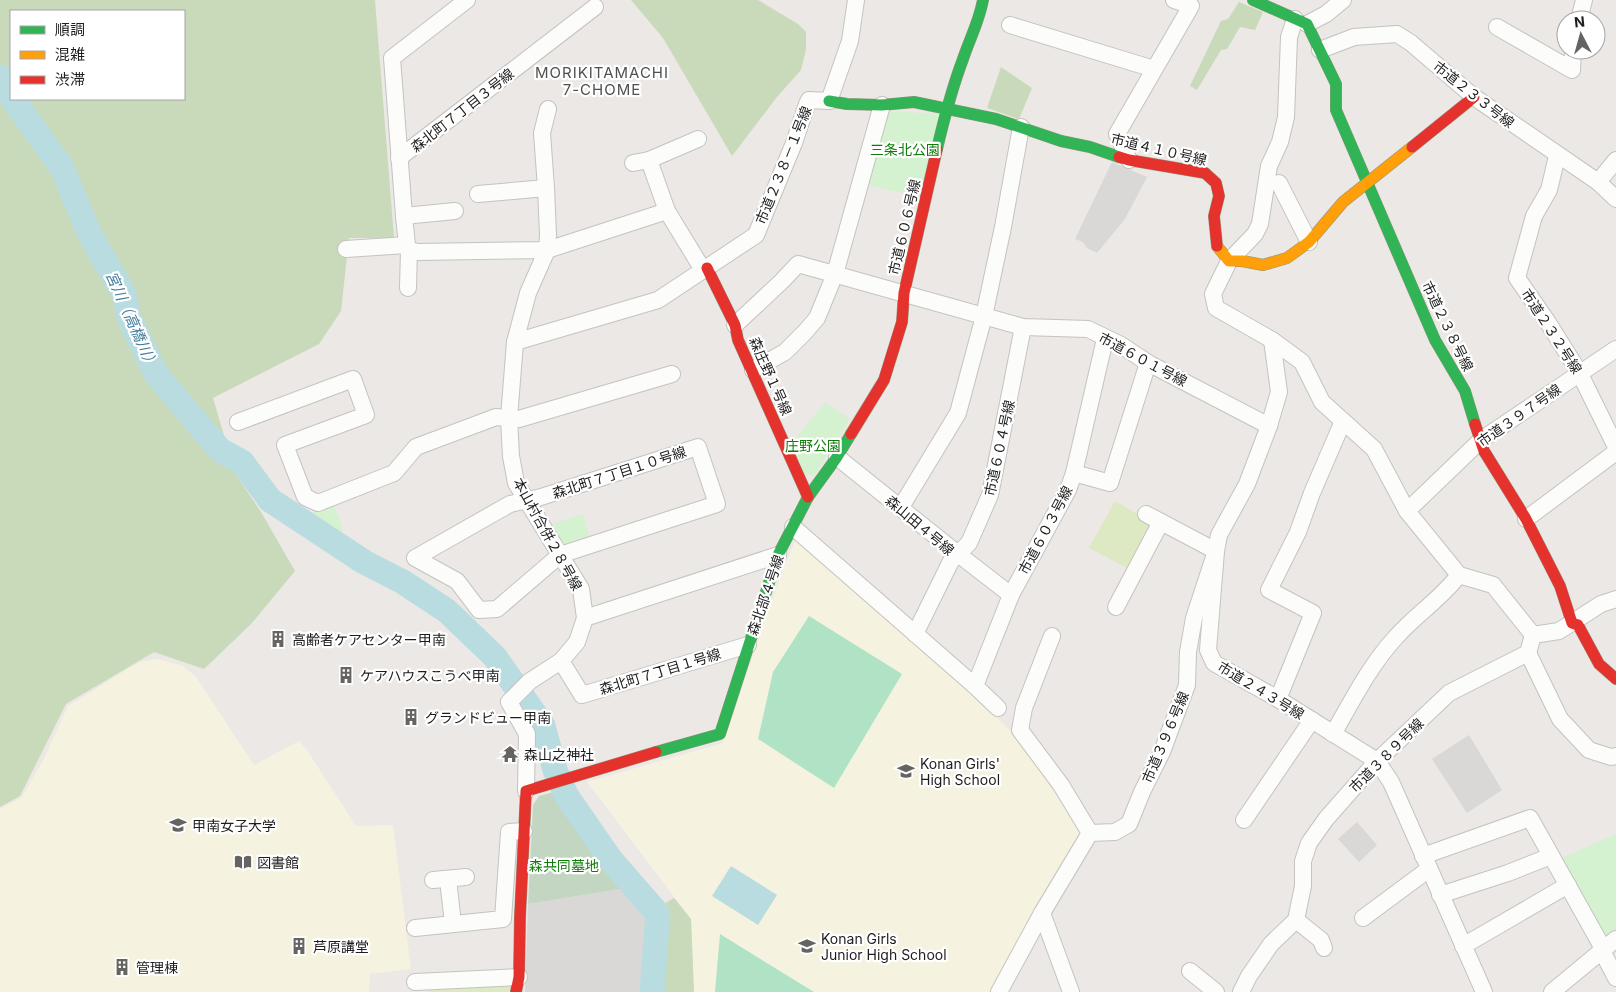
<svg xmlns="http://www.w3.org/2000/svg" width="1616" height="992" font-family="Inter,'Noto Sans JP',sans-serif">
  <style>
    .residential { fill: #dad8d7 }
    .education { fill: #f6f2e0 }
    .grass { fill: #dde9c3 }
    .forest { fill: #c9daba; fill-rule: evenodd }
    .cemetery { fill: #c3d6c1 }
    .park { fill: #d4f2d0 }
    .pitch { fill: #b0e3c6 }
    .water { fill: #b8dcdf }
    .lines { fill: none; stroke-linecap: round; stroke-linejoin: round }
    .river { stroke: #b8dcdf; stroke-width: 25 }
    .street-casing { stroke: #c4c3c1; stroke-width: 18 }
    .fast-casing { stroke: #95947d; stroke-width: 12 }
    .slow-casing { stroke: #95947d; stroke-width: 12 }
    .jam-casing { stroke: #95947d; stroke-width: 12 }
    .street { stroke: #fcfcfb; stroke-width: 16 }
    .fast { stroke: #30b455; stroke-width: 11 }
    .slow { stroke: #ff9f0a; stroke-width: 11 }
    .jam { stroke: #e5322d; stroke-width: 11 }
    .labels { text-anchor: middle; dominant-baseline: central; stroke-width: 4.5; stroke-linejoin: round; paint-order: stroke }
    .street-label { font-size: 14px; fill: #1d1d1d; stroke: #fff }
    .park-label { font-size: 14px; fill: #0f7c0a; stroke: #fff }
    .poi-label { font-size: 14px; fill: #1d1d1d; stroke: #fff; text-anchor: start }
    .neighbourhood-label { font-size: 15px; letter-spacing: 1px; fill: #505050; stroke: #fff }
    .water-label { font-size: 15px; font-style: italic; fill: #427c9d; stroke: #fff }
  </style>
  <rect width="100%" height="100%" fill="#ebe8e5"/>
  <!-- residential -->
  <g class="residential">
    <path d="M1112,162L1147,177L1125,219L1097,253L1087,248L1083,242L1075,239Z"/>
    <path d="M1469,735L1502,790L1467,813L1432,759Z"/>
    <path d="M1357,822L1377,845L1359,862L1338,839Z"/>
    <path d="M626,888L650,912L644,992H525L528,904Z"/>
  </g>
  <!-- education -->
  <g class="education">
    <path d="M796,540L971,693L1013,733L1084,832L990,992H694L691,919L587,782L723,743L783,568Z"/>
    <path d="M158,659L183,666L196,677L254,765L299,741L307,750L356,826L393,825L411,969L370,974L369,992H0V809L22,797L43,761L68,706L139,662Z"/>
  </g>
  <!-- grass -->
  <g class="grass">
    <path d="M1115,501L1157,525L1131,570L1089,548Z"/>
    <path d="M512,983L510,992H429V988Z"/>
  </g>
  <!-- forest -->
  <g class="forest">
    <path d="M0,0H375L394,238H349L341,311L319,344L213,398L235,473L261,512L295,571L251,624L204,669L154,652L66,704L20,796L0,807ZM11,11H184V99H11Z"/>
    <path d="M631,0H758L798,24L806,32V50L801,70L777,97L732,156L663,38Z"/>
    <path d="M1239,2L1263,12L1255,30L1240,27L1227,49L1221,50L1197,90L1190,86L1221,21L1228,19Z"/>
    <path d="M1001,67L1032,88L1019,119L987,108Z"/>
    <path d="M674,898L691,919L694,992H644L650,912Z"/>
  </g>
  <!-- cemetery -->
  <path class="cemetery" d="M554,792C576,826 598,859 626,888L528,904L533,805L539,796Z"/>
  <!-- park -->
  <g class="park">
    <path d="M886,111L942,114L921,197L867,185Z"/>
    <path d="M825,403L850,419L814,476L804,473L791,443Z"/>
    <path d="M334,505L343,530L334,534L312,519L310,513Z"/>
    <path d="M583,514L590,540L576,545L559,543L549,525Z"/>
    <path d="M1616,834V932L1604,941L1557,860Z"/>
  </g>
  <!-- pitch -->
  <g class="pitch">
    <path d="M809,616L902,674L834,788L758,739L773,672Z"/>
    <path d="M720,934L814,992H715Z"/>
  </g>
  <!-- water -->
  <path class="water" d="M731,866L777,895L758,925L712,896Z"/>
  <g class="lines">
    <!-- river -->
    <g class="river">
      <path d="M0,77L11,95"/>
      <path d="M13,99L62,168L90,235L124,294L129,318L156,374L220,450L242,462L270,500L364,562L403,582L447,611L495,657L543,726L555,770L566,795L611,860L658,914L652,992"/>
    </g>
    <!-- street casing -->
    <g class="street-casing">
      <g id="street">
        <path d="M467,0L392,58L404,216L407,245L409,250L418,252L547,250L667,211"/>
        <path d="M1295,19L1289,37L1286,117L1280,142L1269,166L1260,224L1255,234L1229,261L1213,294L1216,308L1272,340L1302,362L1322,402L1374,449L1407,511L1459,575L1493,585L1533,635"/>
        <path d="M1579,20L1584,0"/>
        <path d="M1307,24L1326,14L1343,0"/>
        <path d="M1010,25L1154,69"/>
        <path d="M1497,27L1572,70L1573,50"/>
        <path d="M1320,50L1354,37L1397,34L1411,43L1474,97L1598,182L1616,199"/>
        <path d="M698,139L649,160L667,211L703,270"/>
        <path d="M1557,156L1549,190L1534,216L1517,278L1547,321L1579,372L1616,447"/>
        <path d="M399,158L595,7"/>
        <path d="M1129,160L1117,134L1191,6L1174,0"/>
        <path d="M633,163L649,160"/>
        <path d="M1598,182L1616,160"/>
        <path d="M1279,183L1309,242"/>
        <path d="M478,194L546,188"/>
        <path d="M404,216L455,211"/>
        <path d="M346,249L407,245"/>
        <path d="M408,288L409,250"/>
        <path d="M735,325L782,281L798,264L1023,327L1088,329L1121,345L1148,363L1269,426"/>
        <path d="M1272,340L1279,392L1269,426L1247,484L1219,535L1216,551L1208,650L1214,663L1278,699L1377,761L1391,782L1484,992"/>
        <path d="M515,342L658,300L756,235L794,143L807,104L809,100L829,101L850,41L856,0"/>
        <path d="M753,370L785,352L805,332L817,318L835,274L882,105"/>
        <path d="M238,422L353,379L366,415L285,445L305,497L318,503L394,473L416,447L496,417L519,419L672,374"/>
        <path d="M698,447L717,504L560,555L497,609L479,610L457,581L415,558L510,504L541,497Z"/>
        <path d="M837,457L958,554L951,561L915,634"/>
        <path d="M1074,473L1110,483L1148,363"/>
        <path d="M901,507L958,413L984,316L1003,227L1021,127"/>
        <path d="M1407,511L1481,440L1616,349"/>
        <path d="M1526,519L1616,452"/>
        <path d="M793,527L975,686L998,708"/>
        <path d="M1011,595L958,554L969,543L990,495L1023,327"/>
        <path d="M1116,607L1161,522"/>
        <path d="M585,618L778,555"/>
        <path d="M1052,636L1024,708L1020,730L1061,785L1090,833L1042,913L1071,992"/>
        <path d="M1528,653L1560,719L1589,750L1611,757L1616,756"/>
        <path d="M561,661L582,695L748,645"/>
        <path d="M975,686L1011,595L1068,490L1074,473L1105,339"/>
        <path d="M1278,699L1313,613L1269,590L1298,532L1312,493L1343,421"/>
        <path d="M1333,734C1352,701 1370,665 1396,637C1416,614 1440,600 1459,575"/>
        <path d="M526,791L527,734L509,702L530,681L561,661L577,642L585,618L581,589L516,483L511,456L509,418L515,342L528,293L547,250L548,235L546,188L542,133L548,109"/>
        <path d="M1244,820L1312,720"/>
        <path d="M1090,833L1115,832L1129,824L1142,792L1162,752L1187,685L1188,652L1194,618L1216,551L1146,514"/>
        <path d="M1423,856L1530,818L1600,943L1602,951L1616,978"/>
        <path d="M448,879L453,924"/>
        <path d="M433,880L466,877"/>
        <path d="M1440,895L1508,873L1551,856"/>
        <path d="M1363,918L1429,869"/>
        <path d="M1296,920L1321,940L1324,948"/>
        <path d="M415,928L503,919L509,832L524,831"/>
        <path d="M1463,946L1568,885"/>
        <path d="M1190,971L1216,992"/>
        <path d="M415,982L519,977"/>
        <path d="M999,992L1042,913"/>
        <path d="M1241,992L1249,976L1271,944L1296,920L1303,886V861L1309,843L1326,819L1377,761L1449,693L1528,653L1533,635L1559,631L1601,604L1616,599"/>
        <path d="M1552,992L1616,939"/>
      </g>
    </g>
    <!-- fast casing -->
    <g class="fast-casing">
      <g id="fast">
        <path d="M1253,0L1307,24L1336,84V110L1435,340L1465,391L1475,424"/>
        <path d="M829,101L847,104L882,105L914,102L996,119L1061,141L1090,147L1119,157"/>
        <path d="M937,149C944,119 952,88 963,59C970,38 979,22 983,0"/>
        <path d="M656,752L720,734L778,555L808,497L837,457L851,434"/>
      </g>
    </g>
    <!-- slow casing -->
    <g class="slow-casing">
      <path id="slow" d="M1217,246L1229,261H1242L1263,265L1287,258L1309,242L1343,202L1412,147"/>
    </g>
    <!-- jam casing -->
    <g class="jam-casing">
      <g id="jam">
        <path d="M1412,147L1474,97"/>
        <path d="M1119,157L1129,160L1205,173L1216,183L1219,196L1214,216L1217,246"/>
        <path d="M707,268L735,325L738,340L808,497"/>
        <path d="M1475,424L1484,451L1526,519L1560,586L1572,623L1578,625L1599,664L1616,679"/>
        <path d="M851,434L884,380L902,322L904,293L937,149"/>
        <path d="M516,992L519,977L520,917L526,791L656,752"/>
      </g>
    </g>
    <!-- street -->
    <use href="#street" class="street"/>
    <!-- fast -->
    <use href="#fast" class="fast"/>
    <!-- slow -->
    <use href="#slow" class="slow"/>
    <!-- jam -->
    <use href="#jam" class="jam"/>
  </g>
  <!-- icons -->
  <defs>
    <g id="building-bare" transform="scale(1.35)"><path d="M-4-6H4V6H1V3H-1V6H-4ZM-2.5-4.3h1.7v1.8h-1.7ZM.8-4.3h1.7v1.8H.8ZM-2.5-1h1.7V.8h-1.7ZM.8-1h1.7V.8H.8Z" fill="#656463" stroke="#fff" stroke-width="2.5" paint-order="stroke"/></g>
    <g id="temple-bare" transform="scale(1.35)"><path d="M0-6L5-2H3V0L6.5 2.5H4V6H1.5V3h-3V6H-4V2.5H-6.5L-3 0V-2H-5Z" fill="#656463" stroke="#fff" stroke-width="2.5" paint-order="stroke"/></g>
    <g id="school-bare" transform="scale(1.35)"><path d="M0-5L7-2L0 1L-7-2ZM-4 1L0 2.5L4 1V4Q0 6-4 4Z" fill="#656463" stroke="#fff" stroke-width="2.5" paint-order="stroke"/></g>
    <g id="university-bare" transform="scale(1.35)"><path d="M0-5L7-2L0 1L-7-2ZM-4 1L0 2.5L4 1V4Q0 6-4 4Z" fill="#656463" stroke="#fff" stroke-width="2.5" paint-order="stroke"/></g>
    <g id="library-bare" transform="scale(1.35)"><path d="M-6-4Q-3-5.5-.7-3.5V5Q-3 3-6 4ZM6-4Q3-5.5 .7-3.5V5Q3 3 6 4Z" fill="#656463" stroke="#fff" stroke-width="2.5" paint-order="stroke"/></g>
  </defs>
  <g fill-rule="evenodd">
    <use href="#building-bare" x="278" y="639"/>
    <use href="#building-bare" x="346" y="675"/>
    <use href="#building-bare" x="411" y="717"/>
    <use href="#temple-bare" x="510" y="754"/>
    <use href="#school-bare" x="906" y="771"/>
    <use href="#university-bare" x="178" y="825"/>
    <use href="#library-bare" x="243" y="862"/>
    <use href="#building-bare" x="299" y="946"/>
    <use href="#school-bare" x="807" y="946"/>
    <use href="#building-bare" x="122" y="967"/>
  </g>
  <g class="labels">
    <!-- street labels -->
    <g class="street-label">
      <text transform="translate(1474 94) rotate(38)">市道２３３号線</text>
      <text transform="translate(462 110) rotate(-38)">森北町７丁目３号線</text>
      <text transform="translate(1159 149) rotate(13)">市道４１０号線</text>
      <text transform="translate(783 165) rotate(-68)">市道２３８－１号線</text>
      <text transform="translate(904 227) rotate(-77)">市道６０６号線</text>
      <text transform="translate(1448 326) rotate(64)">市道２３８号線</text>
      <text transform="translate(1552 331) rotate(57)">市道２３２号線</text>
      <text transform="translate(1143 359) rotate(28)">市道６０１号線</text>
      <text transform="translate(771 376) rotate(66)">森庄野１号線</text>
      <text transform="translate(1519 415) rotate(-35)">市道３９７号線</text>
      <text transform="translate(999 448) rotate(-78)">市道６０４号線</text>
      <text transform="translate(619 472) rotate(-18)">森北町７丁目１０号線</text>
      <text transform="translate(920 525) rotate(40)">森山田４号線</text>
      <text transform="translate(1045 530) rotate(-62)">市道６０３号線</text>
      <text transform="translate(548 534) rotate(61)">本山村合併２８号線</text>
      <text transform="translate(765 595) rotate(-71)">森北部４号線</text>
      <text transform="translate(660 671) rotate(-17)">森北町７丁目１号線</text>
      <text transform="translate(1261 690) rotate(31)">市道２４３号線</text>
      <text transform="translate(1165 737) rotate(-67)">市道３９６号線</text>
      <text transform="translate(1386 755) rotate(-45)">市道３８９号線</text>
    </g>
    <!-- park labels -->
    <g class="park-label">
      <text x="905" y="149">三条北公園</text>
      <text x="813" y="445">庄野公園</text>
      <text x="564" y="865">森共同墓地</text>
    </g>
    <!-- poi labels -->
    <g class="poi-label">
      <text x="292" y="639">高齢者ケアセンター甲南</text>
      <text x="360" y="675">ケアハウスこうべ甲南</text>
      <text x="425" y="717">グランドビュー甲南</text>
      <text x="524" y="754">森山之神社</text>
      <text x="920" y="763">Konan Girls'<tspan x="920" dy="16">High School</tspan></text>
      <text x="192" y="825">甲南女子大学</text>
      <text x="257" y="862">図書館</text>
      <text x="821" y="938">Konan Girls<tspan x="821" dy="16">Junior High School</tspan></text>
      <text x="313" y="946">芦原講堂</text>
      <text x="136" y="967">管理棟</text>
    </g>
    <!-- neighbourhood labels -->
    <g class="neighbourhood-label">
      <text x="602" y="72">MORIKITAMACHI<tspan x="602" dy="17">7-CHOME</tspan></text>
    </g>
    <!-- water labels -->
    <g class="water-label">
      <text transform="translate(132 320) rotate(66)">宮川（高橋川）</text>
    </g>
  </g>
  <!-- legend -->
  <rect x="10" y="10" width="175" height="90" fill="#ffffff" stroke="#a5a5a5"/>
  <rect x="20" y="26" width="25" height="8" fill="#30b455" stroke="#a5a5a5"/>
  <text x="55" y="35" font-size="15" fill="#1d1d1d">順調</text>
  <rect x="20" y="51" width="25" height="8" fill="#ff9f0a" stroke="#a5a5a5"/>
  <text x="55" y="60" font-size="15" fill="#1d1d1d">混雑</text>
  <rect x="20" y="76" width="25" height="8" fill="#e5322d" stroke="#a5a5a5"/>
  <text x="55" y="85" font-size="15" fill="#1d1d1d">渋滞</text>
  <!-- north arrow -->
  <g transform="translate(1581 35) rotate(354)"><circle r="24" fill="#ffffff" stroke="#a5a5a5"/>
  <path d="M0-4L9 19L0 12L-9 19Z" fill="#656463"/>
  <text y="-8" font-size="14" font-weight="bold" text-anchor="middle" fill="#1d1d1d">N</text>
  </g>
</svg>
